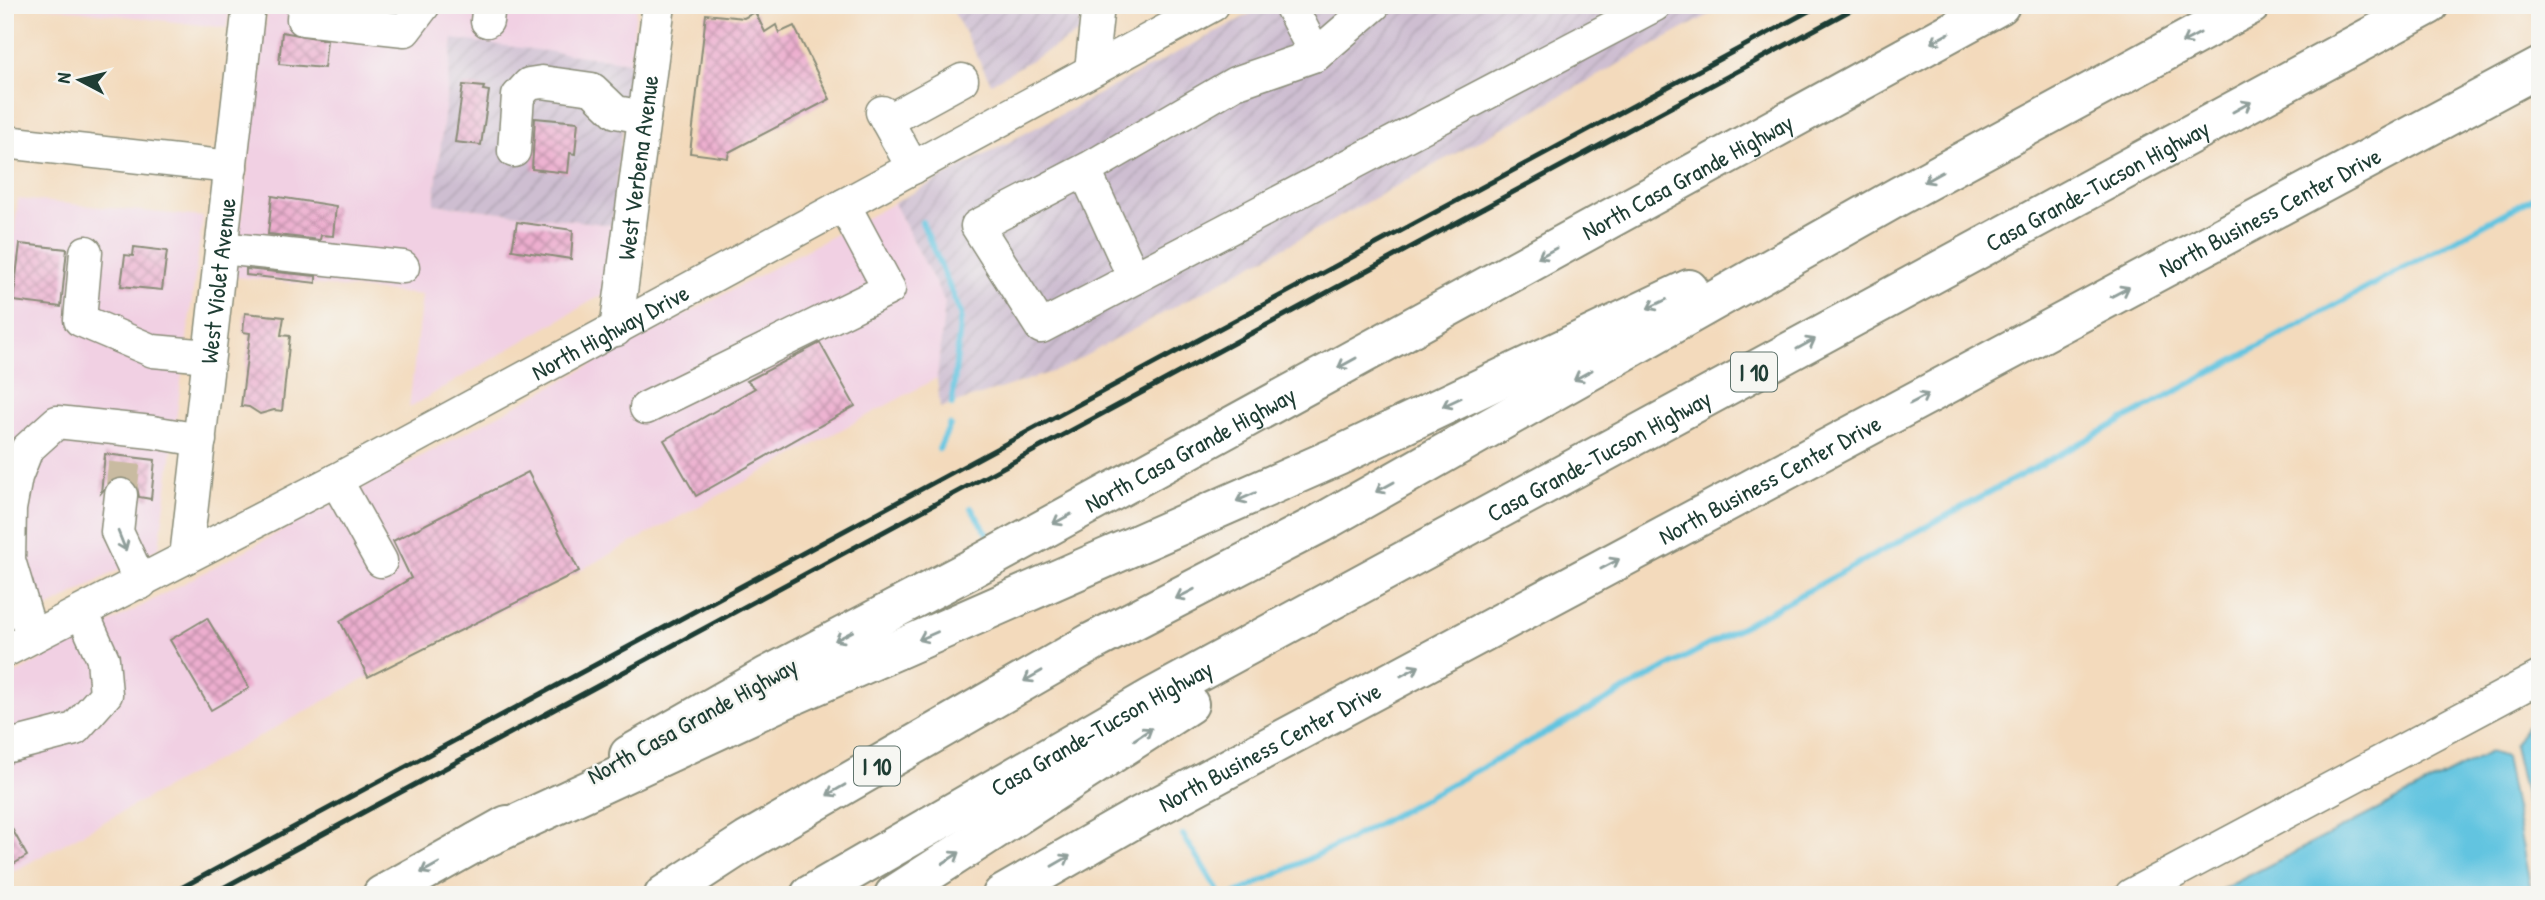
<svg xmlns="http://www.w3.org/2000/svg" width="2545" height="900" font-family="'Patrick Hand',sans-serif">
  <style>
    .built { fill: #f1d0e3 }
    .industrial { fill: url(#industrial-furrows) }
    .water { fill: #62c4e0; stroke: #40808a; stroke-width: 2 }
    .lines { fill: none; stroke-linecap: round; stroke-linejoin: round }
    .stream { stroke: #62c4e0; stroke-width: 6 }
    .building { fill: url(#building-cross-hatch) }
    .minor-tunnel { stroke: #c9bba1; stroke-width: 32; stroke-dasharray: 32 16; stroke-linecap: butt }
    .minor-casing { stroke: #898c78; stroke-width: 35 }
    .major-casing { stroke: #898c78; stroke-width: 42 }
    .highway-casing { stroke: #898c78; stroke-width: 42 }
    .minor { stroke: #fff; stroke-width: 32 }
    .major { stroke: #fff; stroke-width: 38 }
    .highway { stroke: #fff; stroke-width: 38 }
    .rail { stroke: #1f3d34; stroke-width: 5 }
    .oneway { stroke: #8f9e9a }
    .labels { text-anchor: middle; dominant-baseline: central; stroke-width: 5; stroke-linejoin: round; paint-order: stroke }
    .shield { fill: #f6f6f2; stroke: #60746d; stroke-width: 2 }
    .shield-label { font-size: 23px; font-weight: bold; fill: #1f3d34 }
    .street-label { font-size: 24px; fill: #1f3d34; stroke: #f6f6f2 }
  </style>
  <defs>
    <pattern id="industrial-furrows" width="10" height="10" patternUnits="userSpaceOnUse" patternTransform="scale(1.75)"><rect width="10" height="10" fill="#cebed1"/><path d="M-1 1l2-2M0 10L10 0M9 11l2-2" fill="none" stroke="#b0a4b4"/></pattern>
    <pattern id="building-cross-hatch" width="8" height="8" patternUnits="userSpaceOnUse" patternTransform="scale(1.75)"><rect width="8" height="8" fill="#edaecf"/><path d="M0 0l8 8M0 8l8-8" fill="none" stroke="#bf8fa9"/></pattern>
  </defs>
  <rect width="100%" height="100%" fill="#f6f6f2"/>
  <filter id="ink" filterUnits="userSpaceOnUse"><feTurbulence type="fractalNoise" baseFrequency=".0143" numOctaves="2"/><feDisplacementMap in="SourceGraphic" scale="14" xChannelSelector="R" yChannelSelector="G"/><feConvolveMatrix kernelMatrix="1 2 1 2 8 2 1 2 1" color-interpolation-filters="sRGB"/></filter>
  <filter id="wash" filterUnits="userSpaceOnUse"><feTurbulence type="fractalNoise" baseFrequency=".00686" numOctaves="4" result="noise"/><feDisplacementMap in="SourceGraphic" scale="28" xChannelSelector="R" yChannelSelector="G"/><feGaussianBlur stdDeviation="1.57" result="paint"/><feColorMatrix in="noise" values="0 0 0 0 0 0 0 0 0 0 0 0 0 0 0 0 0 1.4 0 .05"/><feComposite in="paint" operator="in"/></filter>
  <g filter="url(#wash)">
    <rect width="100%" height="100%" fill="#f3dabc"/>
    <!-- built -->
    <g class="built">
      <path d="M30,5H230L227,28Z"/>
      <path d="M268,5H637L630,62L453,40L434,204L612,225L605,293L409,408L422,295L234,277Z"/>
      <path d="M18,199L203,217L159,548L5,631V315Z"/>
      <path d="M894,203L945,302L937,378L579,571L368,677L5,876V679Z"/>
    </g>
    <!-- industrial -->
    <g class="industrial">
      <path d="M950,5H1082L1079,33L991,83Z"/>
      <path d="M1267,5H1727L1061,369L940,408L937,378L945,302L894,203Z"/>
      <path d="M453,39L630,62L612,225L434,204Z"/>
    </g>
    <!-- water -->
    <g class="water">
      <path d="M2540,719V861L2514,746L2526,727Z"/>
      <path d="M2490,752L2505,757L2532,895H2211Z"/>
    </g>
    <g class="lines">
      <!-- stream -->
      <g class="stream">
        <path d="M922,222L961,314L952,404"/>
        <path d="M939,449L950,425"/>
        <path d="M971,508L989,536"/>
        <path d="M1183,835L1221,895"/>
        <path d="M1233,895L1350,839L2540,194"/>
      </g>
    </g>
    <g id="blocks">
      <!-- building -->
      <g class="building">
        <path d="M755,12L765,32L776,25L779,33L794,26L830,99L729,152L728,158L690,153L706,14L744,18Z"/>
        <path d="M282,32L327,40L324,68L279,64Z"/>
        <path d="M463,85L484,87L483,90L489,91L481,145L455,142Z"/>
        <path d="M535,118L578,122L575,154L570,153L568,173L532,169Z"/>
        <path d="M272,196L336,206L333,236L321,235L320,240L268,234Z"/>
        <path d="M517,222L573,230L571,259L512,250Z"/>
        <path d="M20,244L67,249L61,307L13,301Z"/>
        <path d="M134,247L167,251L162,290L121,286L125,255L133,256Z"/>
        <path d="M246,269L316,276V283L246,275Z"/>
        <path d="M245,313L284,317L281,335L290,336L282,411L274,410L260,414L249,407L241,406L250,333L243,332Z"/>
        <path d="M820,343L855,406L696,496L664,440L755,388L747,381Z"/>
        <path d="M105,454L155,460L151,499L139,497L137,487L131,480L124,477L113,479L101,493Z"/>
        <path d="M528,472L579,571L368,677L340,621L411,578L393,541Z"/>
        <path d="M207,618L249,688L211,710L170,640Z"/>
        <path d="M5,816L27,856L5,869Z"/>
      </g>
    </g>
  </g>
  <g filter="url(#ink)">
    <use href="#blocks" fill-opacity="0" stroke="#898c78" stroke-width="2"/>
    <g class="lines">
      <!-- minor-tunnel -->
      <path class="minor-tunnel" d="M121,495L125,456"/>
      <!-- minor casing -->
      <g class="minor-casing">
        <g id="minor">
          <path d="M304,5L303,19L405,30L424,5"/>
          <path d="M1290,5L1316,55"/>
          <path d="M1374,5L1316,55L1235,83L1089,168L977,226L1041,327L1655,5"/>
          <path d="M487,21L489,5"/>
          <path d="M1091,70L1098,5"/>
          <path d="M882,112L913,168"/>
          <path d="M887,121L962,80"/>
          <path d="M5,142L231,167"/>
          <path d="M514,151L518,96L529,84L542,82L592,89L616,112L644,117"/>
          <path d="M1085,171L1134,278"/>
          <path d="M221,248L403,267"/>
          <path d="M86,252L80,320L153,351L208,356"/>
          <path id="s1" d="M616,330L659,5"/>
          <path d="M646,408L889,289L844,205"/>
          <path d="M336,480L381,561"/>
          <path d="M121,495L117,532L141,583"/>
          <path id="s2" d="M186,557L249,5"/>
          <path d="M32,637L9,560L10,509L16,477L27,449L57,422L152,432L200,440"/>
          <path id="s3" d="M5,651L336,480L1213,5"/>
          <path d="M5,747L75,729L106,694L103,659L82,612"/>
          <path d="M2131,895L2540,677"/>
        </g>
      </g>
      <!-- major casing -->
      <g class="major-casing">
        <g id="major">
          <path id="s4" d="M629,755L769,675L969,570L2000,5"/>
          <path d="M382,895L507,825"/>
          <path id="s5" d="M1002,895L1134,819L2540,67"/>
        </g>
      </g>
      <!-- highway casing -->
      <g class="highway-casing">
        <g id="highway">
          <path d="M477,842L783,700L1338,456L1689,289"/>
          <path d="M664,895L747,841L1092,642L1321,523L1899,196L2251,5"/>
          <path id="s6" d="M810,895L1153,697L2429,5"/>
          <path d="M894,895L1189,704"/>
        </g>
      </g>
      <!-- minor -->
      <use href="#minor" class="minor"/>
      <!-- major -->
      <use href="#major" class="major"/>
      <!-- highway -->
      <use href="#highway" class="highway"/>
      <!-- rail -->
      <g class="rail">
        <path d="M168,895L1820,5"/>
        <path d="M210,895L1860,5"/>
      </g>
    </g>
    <!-- one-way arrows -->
    <defs><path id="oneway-shaft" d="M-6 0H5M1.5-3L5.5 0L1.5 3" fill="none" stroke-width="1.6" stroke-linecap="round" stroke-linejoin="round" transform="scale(1.75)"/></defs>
    <g class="oneway">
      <use href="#oneway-shaft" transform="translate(1940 38) rotate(151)"/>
      <use href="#oneway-shaft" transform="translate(2191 38) rotate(152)"/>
      <use href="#oneway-shaft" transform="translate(2242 107) rotate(-29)"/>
      <use href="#oneway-shaft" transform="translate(1933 177) rotate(151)"/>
      <use href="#oneway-shaft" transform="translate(1547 253) rotate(151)"/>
      <use href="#oneway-shaft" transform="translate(2120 292) rotate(-28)"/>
      <use href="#oneway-shaft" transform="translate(1657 304) rotate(155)"/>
      <use href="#oneway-shaft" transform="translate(1806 344) rotate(-29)"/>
      <use href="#oneway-shaft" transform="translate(1347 363) rotate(151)"/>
      <use href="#oneway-shaft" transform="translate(1583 375) rotate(151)"/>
      <use href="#oneway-shaft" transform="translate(1919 399) rotate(-28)"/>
      <use href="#oneway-shaft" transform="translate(1452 402) rotate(155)"/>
      <use href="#oneway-shaft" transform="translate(1385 487) rotate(151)"/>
      <use href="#oneway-shaft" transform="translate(1246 497) rotate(156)"/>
      <use href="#oneway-shaft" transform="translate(1062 519) rotate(151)"/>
      <use href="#oneway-shaft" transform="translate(122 541) rotate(68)"/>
      <use href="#oneway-shaft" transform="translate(1610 564) rotate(-28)"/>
      <use href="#oneway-shaft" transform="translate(1185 594) rotate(153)"/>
      <use href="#oneway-shaft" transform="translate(844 636) rotate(152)"/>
      <use href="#oneway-shaft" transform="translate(928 636) rotate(156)"/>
      <use href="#oneway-shaft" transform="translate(1410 671) rotate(-28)"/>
      <use href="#oneway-shaft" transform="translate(1033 676) rotate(150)"/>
      <use href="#oneway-shaft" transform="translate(1143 734) rotate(-33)"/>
      <use href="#oneway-shaft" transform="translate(836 790) rotate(150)"/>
      <use href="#oneway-shaft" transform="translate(951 858) rotate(-33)"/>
      <use href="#oneway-shaft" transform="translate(1061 861) rotate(-30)"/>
      <use href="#oneway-shaft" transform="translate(430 868) rotate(151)"/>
    </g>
  </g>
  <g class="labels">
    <!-- shield labels -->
    <g class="shield">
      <rect x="1731" y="352.5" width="46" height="39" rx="5"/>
      <rect x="854" y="746.5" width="46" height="39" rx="5"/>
    </g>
    <g class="shield-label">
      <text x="1754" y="372">I 10</text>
      <text x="877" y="766">I 10</text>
    </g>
    <!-- street labels -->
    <g class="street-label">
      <text stroke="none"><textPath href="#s1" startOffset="164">West Verbena Avenue</textPath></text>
      <text stroke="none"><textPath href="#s4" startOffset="1206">North Casa Grande Highway</textPath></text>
      <text stroke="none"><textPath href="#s6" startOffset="1470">Casa Grande-Tucson Highway</textPath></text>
      <text stroke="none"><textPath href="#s5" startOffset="1440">North Business Center Drive</textPath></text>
      <text stroke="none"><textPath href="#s2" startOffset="278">West Violet Avenue</textPath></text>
      <text stroke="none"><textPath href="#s3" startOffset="684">North Highway Drive</textPath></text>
      <text stroke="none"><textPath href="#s4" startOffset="639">North Casa Grande Highway</textPath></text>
      <text stroke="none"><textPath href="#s6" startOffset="903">Casa Grande-Tucson Highway</textPath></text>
      <text stroke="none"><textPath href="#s5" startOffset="873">North Business Center Drive</textPath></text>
      <text transform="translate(692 720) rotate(-29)">North Casa Grande Highway</text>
      <text stroke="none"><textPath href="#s6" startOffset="336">Casa Grande-Tucson Highway</textPath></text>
      <text stroke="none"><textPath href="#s5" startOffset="306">North Business Center Drive</textPath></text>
    </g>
  </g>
  <!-- margin -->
  <rect width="2545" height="900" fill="none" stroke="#f6f6f2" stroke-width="28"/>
  <!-- north arrow -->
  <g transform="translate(80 80) rotate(277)" stroke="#f6f6f2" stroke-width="5" paint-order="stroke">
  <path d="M0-5L12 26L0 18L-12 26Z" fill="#1f3d34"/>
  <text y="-10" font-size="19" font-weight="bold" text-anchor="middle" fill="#1f3d34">N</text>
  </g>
</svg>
